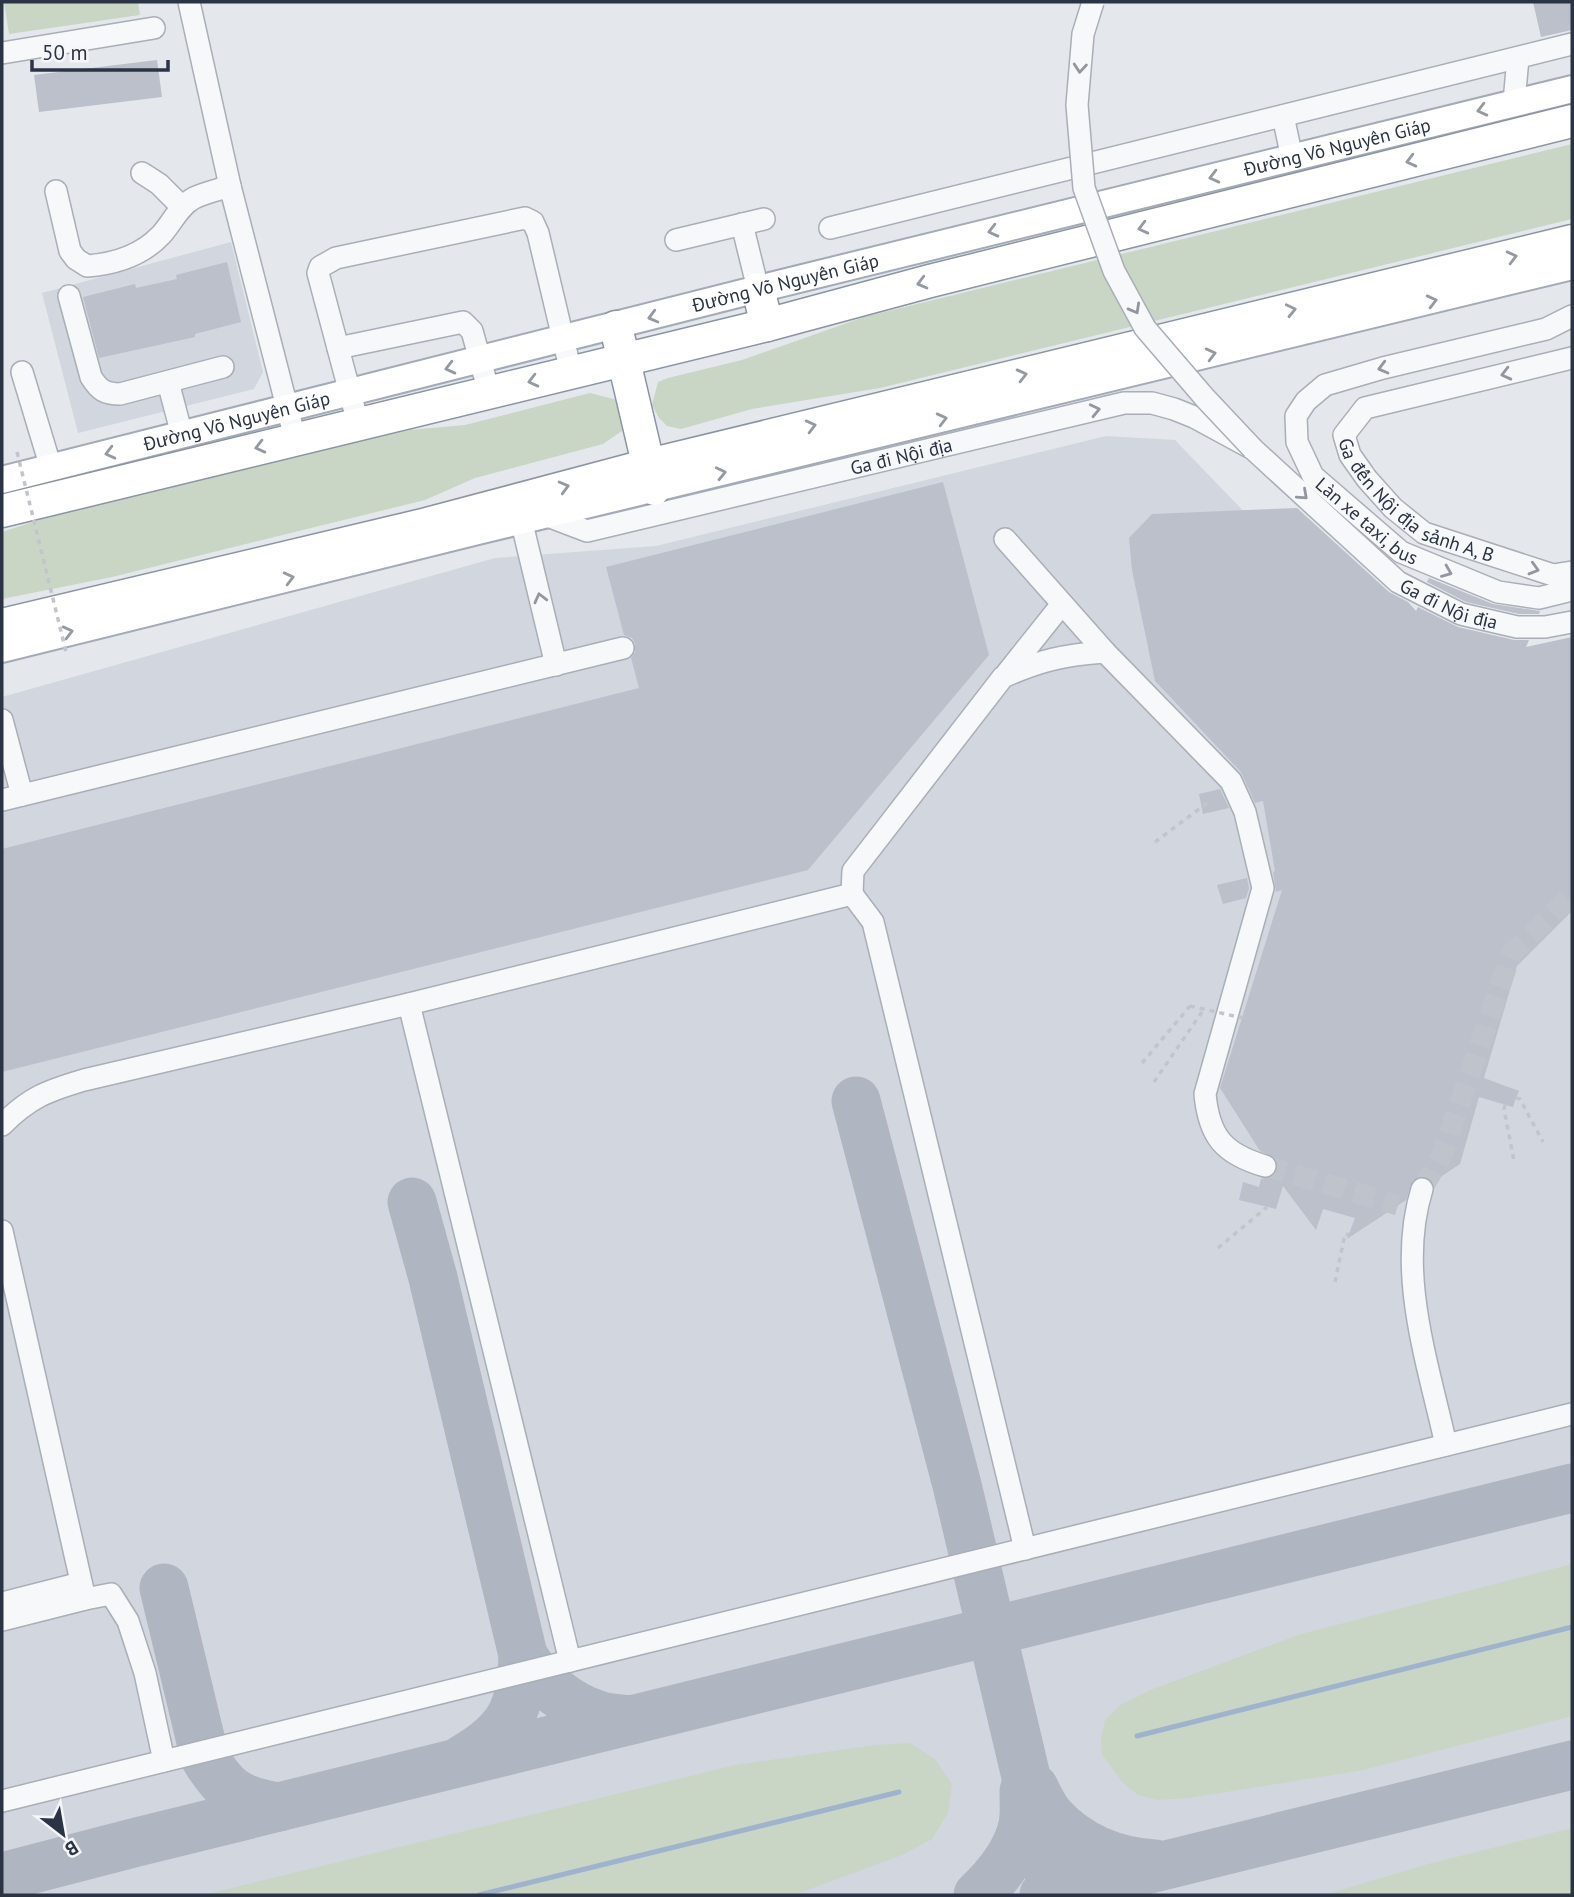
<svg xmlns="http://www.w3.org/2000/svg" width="1574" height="1897" font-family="'PT Sans',sans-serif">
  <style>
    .built { fill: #d2d6de }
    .green { fill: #c9d6c5 }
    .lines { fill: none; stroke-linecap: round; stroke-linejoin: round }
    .stream { stroke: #9fb4cc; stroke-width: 5 }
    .taxiway { stroke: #b0b6c1; stroke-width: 49 }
    .building { fill: #bbc0ca }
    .minor-tunnel { stroke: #bfc3cb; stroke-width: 21; stroke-dasharray: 21 10; stroke-linecap: butt }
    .minor-casing { stroke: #a9aeb7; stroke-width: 24 }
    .major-casing { stroke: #a3abb8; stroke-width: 30 }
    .highway-casing { stroke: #8b94a3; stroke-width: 35 }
    .path { stroke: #c2c5cb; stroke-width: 3.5; stroke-dasharray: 5 5; stroke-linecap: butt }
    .minor { stroke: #f7f8fa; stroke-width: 21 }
    .major { stroke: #fff; stroke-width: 26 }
    .highway { stroke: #fff; stroke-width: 32 }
    .minor-bridge-casing { stroke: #a9aeb7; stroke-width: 24; stroke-linecap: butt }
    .path-bridge { stroke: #c2c5cb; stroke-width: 3.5; stroke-dasharray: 5 5; stroke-linecap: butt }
    .minor-bridge { stroke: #f7f8fa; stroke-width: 21 }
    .oneway { stroke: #9196a0 }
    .oneway2 { stroke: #959aa2 }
    .labels { text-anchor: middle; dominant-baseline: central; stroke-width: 5; stroke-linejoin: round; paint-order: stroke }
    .street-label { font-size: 19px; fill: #2b3445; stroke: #f4f6f9 }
  </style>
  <rect width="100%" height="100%" fill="#e4e7ec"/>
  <!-- built -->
  <g class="built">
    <path d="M231,242L263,372L254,389L78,433L42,293Z"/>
    <path d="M1106,436L1175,440L1459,735L1572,707V1895H2V697L495,558L656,546Z"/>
  </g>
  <!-- green -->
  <g class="green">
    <path d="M4,2H138L140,15L9,34Z"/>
    <path d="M1572,144V219L880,388L752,409L681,429L667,426L659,418L652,405L658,382L668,378L742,360L864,317Z"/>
    <path d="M590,393L621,401L625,416L622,431L603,444L475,478L425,500L112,577L2,599V532L82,506L409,430L465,425Z"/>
    <path d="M1572,1564V1716L1363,1770L1189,1798L1157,1800L1138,1795L1123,1783L1102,1755L1101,1739L1105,1720L1120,1705L1153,1689L1301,1634Z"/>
    <path d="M910,1743L935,1759L952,1784L948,1813L932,1839L902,1855L794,1895H203L735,1765L875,1745Z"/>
    <path d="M1572,1828V1895H1324L1428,1864Z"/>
  </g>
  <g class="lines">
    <!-- stream -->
    <g class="stream">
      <path d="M1137,1736L1572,1627"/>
      <path d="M479,1895L899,1792"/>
    </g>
    <!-- taxiway -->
    <g class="taxiway">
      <path d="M856,1101L957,1485L1054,1895"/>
      <path d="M412,1202L433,1278L523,1655C537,1681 569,1706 598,1715C608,1719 620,1718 630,1720"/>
      <path d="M164,1588L205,1758C226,1792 239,1801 279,1807"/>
      <path d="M463,1759C510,1732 522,1708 523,1655"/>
      <path d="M1034,1788C1039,1798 1044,1809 1051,1817C1078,1847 1116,1862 1155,1864"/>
      <path d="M2,1877L137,1842L1572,1488"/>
      <path d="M978,1895C998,1876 1017,1852 1023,1825C1025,1814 1024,1802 1024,1791"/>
      <path d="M1044,1895L1572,1765"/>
    </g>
  </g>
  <!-- building -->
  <g class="building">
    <path d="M1533,2H1572V30L1541,37Z"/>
    <path d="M157,60L162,97L39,112L34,75Z"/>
    <path d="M227,262L241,322L195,334V337L99,358L83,297L135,284L136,288L177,279L176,275Z"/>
    <path d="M943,482L989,655L808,870L2,1072V849L639,688L631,658L635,652V644L632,638L624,635L606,567Z"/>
    <path d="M1297,508L1389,592L1408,602L1416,611L1418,607L1458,627L1514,640H1529L1526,647L1572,637V911L1517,966L1484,1078L1519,1091L1516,1098L1513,1107L1479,1097L1460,1164L1433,1182L1424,1176L1413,1180L1406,1200L1347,1239L1355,1218L1323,1209L1316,1230L1283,1186L1276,1209L1239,1200L1243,1182L1259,1187L1261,1179L1273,1176L1278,1170L1275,1158L1260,1151L1220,1088L1282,890L1276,892L1273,872L1275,871L1263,801L1255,803L1241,772L1155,681L1132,570L1129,538L1152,514Z"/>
    <path d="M1429,578L1493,604L1540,611L1539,614H1519L1466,602L1427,582Z"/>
    <path d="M1220,789L1229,808L1203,814L1199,794Z"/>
    <path d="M1247,878L1249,888L1246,898L1223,904L1217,885Z"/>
  </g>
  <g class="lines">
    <!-- minor-tunnel -->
    <g class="minor-tunnel">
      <path d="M1265,1166L1398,1205"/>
      <path d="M1422,1189L1442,1155L1511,954L1572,895"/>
    </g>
    <!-- minor casing -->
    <g class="minor-casing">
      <g id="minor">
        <path d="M189,2L230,186L295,438"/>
        <path d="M2,53L154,28"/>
        <path d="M1514,102L1518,58"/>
        <path d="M1283,116L1292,158"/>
        <path d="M142,173L159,184L182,207"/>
        <path d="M56,191L70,251L76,259L87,266C114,264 142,255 161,235C172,223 179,206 194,198C204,193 218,190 230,186"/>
        <path d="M742,224L758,289"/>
        <path d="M830,228L1572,44"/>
        <path d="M676,240L764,219"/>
        <path d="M69,296L91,377C99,390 105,394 120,394L223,367"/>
        <path id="s1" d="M1572,316L1546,329L1383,368L1325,385L1306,401L1296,416L1297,442L1313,476L1401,552L1498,592L1539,598L1572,590"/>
        <path d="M338,348L463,322L472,331L489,392"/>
        <path id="s2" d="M1572,358L1365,408L1344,435L1350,455L1367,479L1393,508L1424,533L1553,575L1572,572"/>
        <path d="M22,372L51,468"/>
        <path d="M168,382L182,435"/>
        <path d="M358,423L318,273L320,267L336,258L525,218L533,222L538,233L571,372"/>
        <path d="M518,507L556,665"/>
        <path id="s3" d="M545,515L587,531L1124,403H1152L1174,409L1194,417L1253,449L1398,582L1461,614L1517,627H1545L1572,622"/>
        <path d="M1005,539L1105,652L1231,781L1245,812L1263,888L1205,1094C1209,1137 1224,1154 1265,1166"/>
        <path d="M1007,673L1062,604"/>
        <path d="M2,720L22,795"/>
        <path d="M2,800L623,648"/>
        <path d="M852,894L873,922L1025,1549"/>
        <path d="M409,1004L570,1661"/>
        <path d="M2,1125C30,1097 47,1091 84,1080L409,1004L852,894L853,871L1003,677C1041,660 1064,655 1105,652"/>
        <path d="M1422,1189C1396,1272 1428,1363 1446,1445"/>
        <path d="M2,1231L85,1599L2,1620"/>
        <path d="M85,1599L111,1594L128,1621L145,1673L164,1761"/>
        <path d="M2,1603L81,1583"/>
        <path d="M2,1801L1572,1414"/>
      </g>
    </g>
    <!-- major casing -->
    <g class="major-casing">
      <g id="major">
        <path id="s4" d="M2,480L758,289L1572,89"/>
        <path d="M2,649L478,531L1572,266"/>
      </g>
    </g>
    <!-- highway casing -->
    <g class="highway-casing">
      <g id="highway">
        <path d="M758,289L767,325"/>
        <path d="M616,327L654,489"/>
        <path d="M2,511L767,325L930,281L1572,121"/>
        <path d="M2,625L427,524L649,465L1572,241"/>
      </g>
    </g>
    <!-- path -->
    <g class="path">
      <path d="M1155,842L1207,803"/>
      <path d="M1142,1063L1190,1006"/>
      <path d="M1154,1082L1204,1009"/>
      <path d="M1516,1098L1520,1099L1543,1142"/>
      <path d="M1505,1105L1504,1109L1514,1161"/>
      <path d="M1218,1248L1267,1207"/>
      <path d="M1335,1282L1345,1234L1349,1235"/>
    </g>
    <!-- minor -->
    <use href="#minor" class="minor"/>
    <!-- major -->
    <use href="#major" class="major"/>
    <!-- highway -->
    <use href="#highway" class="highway"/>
    <!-- minor-bridge casing -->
    <g class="minor-bridge-casing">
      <path id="minor-bridge" d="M1093,2L1083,34L1077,105L1084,188L1114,271L1145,328L1205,398L1253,449"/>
    </g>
    <!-- path-bridge -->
    <g class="path-bridge">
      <path d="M17,452L67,656"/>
      <path d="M1190,1006L1243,1018"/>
    </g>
    <!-- minor-bridge -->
    <use href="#minor-bridge" class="minor-bridge"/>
  </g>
  <!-- one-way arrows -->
  <defs><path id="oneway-chevron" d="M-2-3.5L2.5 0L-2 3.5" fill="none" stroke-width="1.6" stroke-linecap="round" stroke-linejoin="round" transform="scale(1.75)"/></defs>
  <g class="oneway">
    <use href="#oneway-chevron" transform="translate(1080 68) rotate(95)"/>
    <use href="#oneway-chevron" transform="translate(1135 309) rotate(61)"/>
    <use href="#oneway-chevron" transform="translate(1383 368) rotate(165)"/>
    <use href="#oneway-chevron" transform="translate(1506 374) rotate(166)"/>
    <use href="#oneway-chevron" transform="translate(1095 410) rotate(-13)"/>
    <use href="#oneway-chevron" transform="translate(1303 495) rotate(42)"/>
    <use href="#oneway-chevron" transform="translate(1534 569) rotate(16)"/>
    <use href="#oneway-chevron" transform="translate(1447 572) rotate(22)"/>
    <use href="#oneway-chevron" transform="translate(540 598) rotate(-104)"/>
  </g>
  <g class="oneway2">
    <use href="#oneway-chevron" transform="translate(1482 110) rotate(166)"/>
    <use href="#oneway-chevron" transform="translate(1411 161) rotate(166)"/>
    <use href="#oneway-chevron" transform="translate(1214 177) rotate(166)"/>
    <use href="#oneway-chevron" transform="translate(1143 228) rotate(166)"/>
    <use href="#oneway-chevron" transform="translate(993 231) rotate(166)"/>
    <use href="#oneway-chevron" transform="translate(1512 257) rotate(-14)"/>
    <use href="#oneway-chevron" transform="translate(922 283) rotate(165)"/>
    <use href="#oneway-chevron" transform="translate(1432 301) rotate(-14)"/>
    <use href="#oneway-chevron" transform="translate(1291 310) rotate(-13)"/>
    <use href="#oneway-chevron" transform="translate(653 317) rotate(165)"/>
    <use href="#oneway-chevron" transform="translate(1211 354) rotate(-14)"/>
    <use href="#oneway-chevron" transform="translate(450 368) rotate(166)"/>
    <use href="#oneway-chevron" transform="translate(1022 375) rotate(-14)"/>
    <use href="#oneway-chevron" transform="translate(533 381) rotate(166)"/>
    <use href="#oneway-chevron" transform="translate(942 419) rotate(-14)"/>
    <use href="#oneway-chevron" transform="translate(811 426) rotate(-14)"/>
    <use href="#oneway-chevron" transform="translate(260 447) rotate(166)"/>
    <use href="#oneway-chevron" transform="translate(110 453) rotate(166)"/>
    <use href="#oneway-chevron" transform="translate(721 473) rotate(-13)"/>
    <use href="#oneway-chevron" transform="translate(564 487) rotate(-15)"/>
    <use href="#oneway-chevron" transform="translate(289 578) rotate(-14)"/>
    <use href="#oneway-chevron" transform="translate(68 632) rotate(-14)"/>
  </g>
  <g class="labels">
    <!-- street labels -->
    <g class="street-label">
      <text stroke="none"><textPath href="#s4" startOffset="1376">Đường Võ Nguyên Giáp</textPath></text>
      <text stroke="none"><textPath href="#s4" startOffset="808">Đường Võ Nguyên Giáp</textPath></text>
      <text stroke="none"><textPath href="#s4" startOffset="242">Đường Võ Nguyên Giáp</textPath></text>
      <text stroke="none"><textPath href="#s3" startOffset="368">Ga đi Nội địa</textPath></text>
      <text stroke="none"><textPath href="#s2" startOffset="350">Ga đến Nội địa sảnh A, B</textPath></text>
      <text stroke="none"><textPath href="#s1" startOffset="434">Làn xe taxi, bus</textPath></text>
      <text stroke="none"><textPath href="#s3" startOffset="989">Ga đi Nội địa</textPath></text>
    </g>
  </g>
  <!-- border -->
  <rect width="1574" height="1897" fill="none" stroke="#2b3445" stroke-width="7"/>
  <!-- north arrow -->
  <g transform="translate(63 1834) rotate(149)" stroke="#f4f6f9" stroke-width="5" paint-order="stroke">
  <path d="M0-5L12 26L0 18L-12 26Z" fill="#2b3445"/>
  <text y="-10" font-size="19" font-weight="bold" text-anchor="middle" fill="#2b3445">B</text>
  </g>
  <!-- scale -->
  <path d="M32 60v10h136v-10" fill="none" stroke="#2b3445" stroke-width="3.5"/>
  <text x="42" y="60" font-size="21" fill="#2b3445" stroke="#f4f6f9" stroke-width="5" paint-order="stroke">50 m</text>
</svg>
